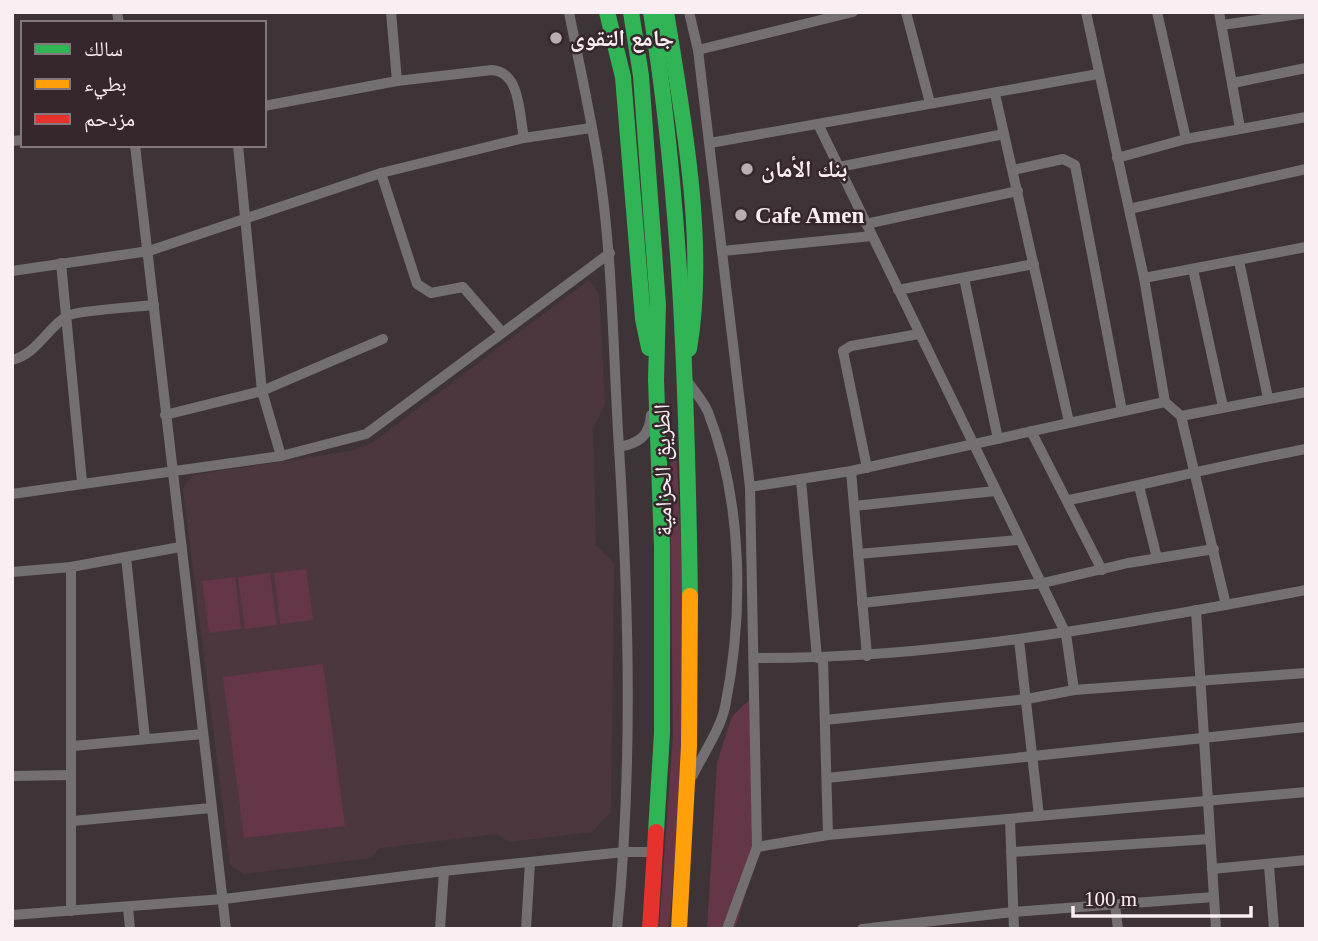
<svg xmlns="http://www.w3.org/2000/svg" width="1318" height="941" font-family="'Times New Roman','Noto Naskh Arabic',serif">
  <style>
    .built { fill: #4d373e }
    .green { fill: #643647 }
    .lines { fill: none; stroke-linecap: round; stroke-linejoin: round }
    .street { stroke: #747071; stroke-width: 10 }
    .fast { stroke: #30b455; stroke-width: 16 }
    .slow { stroke: #ff9f0a; stroke-width: 16 }
    .jam { stroke: #e5322d; stroke-width: 16 }
    .poi-dot { fill: #b8adb0; stroke: #36272c; stroke-width: 2.5 }
    .labels { text-anchor: middle; dominant-baseline: central; stroke-width: 5; stroke-linejoin: round; paint-order: stroke }
    .poi-label { font-size: 23px; font-weight: bold; fill: #f9eef1; stroke: #36272c; text-anchor: start }
    .street-label { font-size: 23px; fill: #f9eef1; stroke: #36272c }
  </style>
  <rect width="100%" height="100%" fill="#3e3437"/>
  <!-- built -->
  <path class="built" d="M589,280L599,294L605,405L593,428L596,545L614,563L611,812L592,832L509,842L497,834L380,848L371,858L243,874L230,865L183,488L193,475L351,451L372,443Z"/>
  <!-- green -->
  <g class="green">
    <path d="M674,424C687,592 685,761 669,929H659L673,735L670,477Z"/>
    <path d="M306,569L313,620L280,624L274,573Z"/>
    <path d="M270,573L277,625L245,629L238,577Z"/>
    <path d="M235,577L241,629L209,633L202,581Z"/>
    <path d="M323,664L345,826L244,838L223,677Z"/>
    <path d="M758,692L760,845L735,929H707L717,763L732,716Z"/>
  </g>
  <g class="lines">
    <!-- street -->
    <g class="street">
      <path d="M117,12L119,23"/>
      <path d="M569,12C579,64 591,116 599,168C613,261 613,354 619,448C629,608 633,769 617,929"/>
      <path d="M689,12L698,50L750,487L757,847L727,929"/>
      <path d="M906,12L930,103"/>
      <path d="M1086,12L1144,278L1165,402L1181,416L1226,605"/>
      <path d="M1157,12L1186,139"/>
      <path d="M1219,12L1240,128"/>
      <path d="M1222,25L1306,13"/>
      <path d="M698,50L853,12"/>
      <path d="M397,81L492,70C521,72 519,115 524,138"/>
      <path d="M1233,83L1306,68"/>
      <path d="M995,94L1069,422"/>
      <path d="M264,106L397,81L391,12"/>
      <path d="M818,124L1066,634L1074,690"/>
      <path d="M12,141L23,140"/>
      <path d="M710,143L1098,74"/>
      <path d="M135,145L226,929"/>
      <path d="M1117,158L1186,139L1306,117"/>
      <path d="M839,167L1004,134"/>
      <path d="M1013,170L1063,159L1075,165L1122,411"/>
      <path d="M381,173L417,284L431,293L463,287L502,332"/>
      <path d="M1129,209L1306,169"/>
      <path d="M866,224L1018,191"/>
      <path d="M723,251L872,236"/>
      <path d="M1239,261L1268,398"/>
      <path d="M61,263L82,482"/>
      <path d="M1193,269L1223,407"/>
      <path d="M12,271L149,251L381,173L524,138L591,128"/>
      <path d="M964,278L998,439"/>
      <path d="M1144,278L1306,247"/>
      <path d="M898,290L1034,264"/>
      <path d="M12,360C38,353 46,329 67,316C78,310 138,307 154,305"/>
      <path d="M687,381C694,390 703,401 708,412C743,501 744,614 725,707C720,730 703,754 693,775"/>
      <path d="M165,415L262,391L238,145"/>
      <path d="M1181,416L1306,392"/>
      <path d="M1031,431L1102,570"/>
      <path d="M619,447C639,443 649,437 651,415"/>
      <path d="M281,456L262,391L383,339"/>
      <path d="M867,468L843,351L851,346L919,334"/>
      <path d="M851,471L867,656"/>
      <path d="M801,480L817,658"/>
      <path d="M1139,486L1157,558"/>
      <path d="M750,487L851,471L1165,402"/>
      <path d="M12,494L281,456L366,434L610,253"/>
      <path d="M1069,500C1148,484 1226,464 1306,449"/>
      <path d="M854,506L995,491"/>
      <path d="M858,554L1019,540"/>
      <path d="M126,557L145,739"/>
      <path d="M12,572L71,567L180,547"/>
      <path d="M862,603L1043,583L1128,563L1214,549"/>
      <path d="M1196,610L1216,929"/>
      <path d="M1019,640L1039,816"/>
      <path d="M754,658C940,659 1123,624 1306,590"/>
      <path d="M823,659L828,835"/>
      <path d="M825,720L1027,699L1074,690L1306,673"/>
      <path d="M73,746L203,734"/>
      <path d="M12,776L71,775"/>
      <path d="M827,778L1306,727"/>
      <path d="M1010,819L1014,929"/>
      <path d="M73,821L211,808"/>
      <path d="M757,847L828,835L1306,792"/>
      <path d="M1011,852L1210,839"/>
      <path d="M1269,866L1274,929"/>
      <path d="M1212,869L1306,860"/>
      <path d="M1115,905L1118,929"/>
      <path d="M128,907L130,929"/>
      <path d="M71,911V567"/>
      <path d="M12,915L224,899L444,871L624,852H656"/>
      <path d="M440,929L444,871"/>
      <path d="M526,929L530,862"/>
      <path d="M862,929L1013,912L1214,897"/>
    </g>
    <!-- fast -->
    <g class="fast">
      <path d="M607,12L623,77L643,319L649,348"/>
      <path d="M631,12L641,76L658,305L656,380L662,547V733L656,832"/>
      <path d="M651,12C682,205 687,401 690,596"/>
      <path d="M666,12C683,116 707,245 689,349"/>
    </g>
    <!-- slow -->
    <path class="slow" d="M679,929L689,746L690,596"/>
    <!-- jam -->
    <path class="jam" d="M650,929L656,832"/>
  </g>
  <!-- markers -->
  <g class="poi-dot">
    <circle cx="556" cy="38" r="7"/>
    <circle cx="747" cy="169" r="7"/>
    <circle cx="741" cy="215" r="7"/>
  </g>
  <g class="labels">
    <!-- poi labels -->
    <g class="poi-label">
      <text x="570" y="38">جامع التقوى</text>
      <text x="761" y="169">بنك الأمان</text>
      <text x="755" y="215">Cafe Amen</text>
    </g>
    <!-- street labels -->
    <g class="street-label">
      <text transform="translate(663 470) rotate(-91)">الطريق الحزامية</text>
    </g>
  </g>
  <!-- border -->
  <rect width="1318" height="941" fill="none" stroke="#f9eef1" stroke-width="28"/>
  <!-- legend -->
  <rect x="21" y="21" width="245" height="126" fill="#36272c" stroke="#84777b" stroke-width="2"/>
  <rect x="35" y="44" width="35" height="10" fill="#30b455" stroke="#84777b" stroke-width="2"/>
  <text x="84" y="56" font-size="21" fill="#f9eef1">سالك</text>
  <rect x="35" y="79" width="35" height="10" fill="#ff9f0a" stroke="#84777b" stroke-width="2"/>
  <text x="84" y="91" font-size="21" fill="#f9eef1">بطيء</text>
  <rect x="35" y="114" width="35" height="10" fill="#e5322d" stroke="#84777b" stroke-width="2"/>
  <text x="84" y="126" font-size="21" fill="#f9eef1">مزدحم</text>
  <!-- scale -->
  <path d="M1073 906v10h178v-10" fill="none" stroke="#f9eef1" stroke-width="3.5"/>
  <text x="1084" y="906" font-size="21" fill="#f9eef1" stroke="#36272c" stroke-width="5" paint-order="stroke">100 m</text>
</svg>
